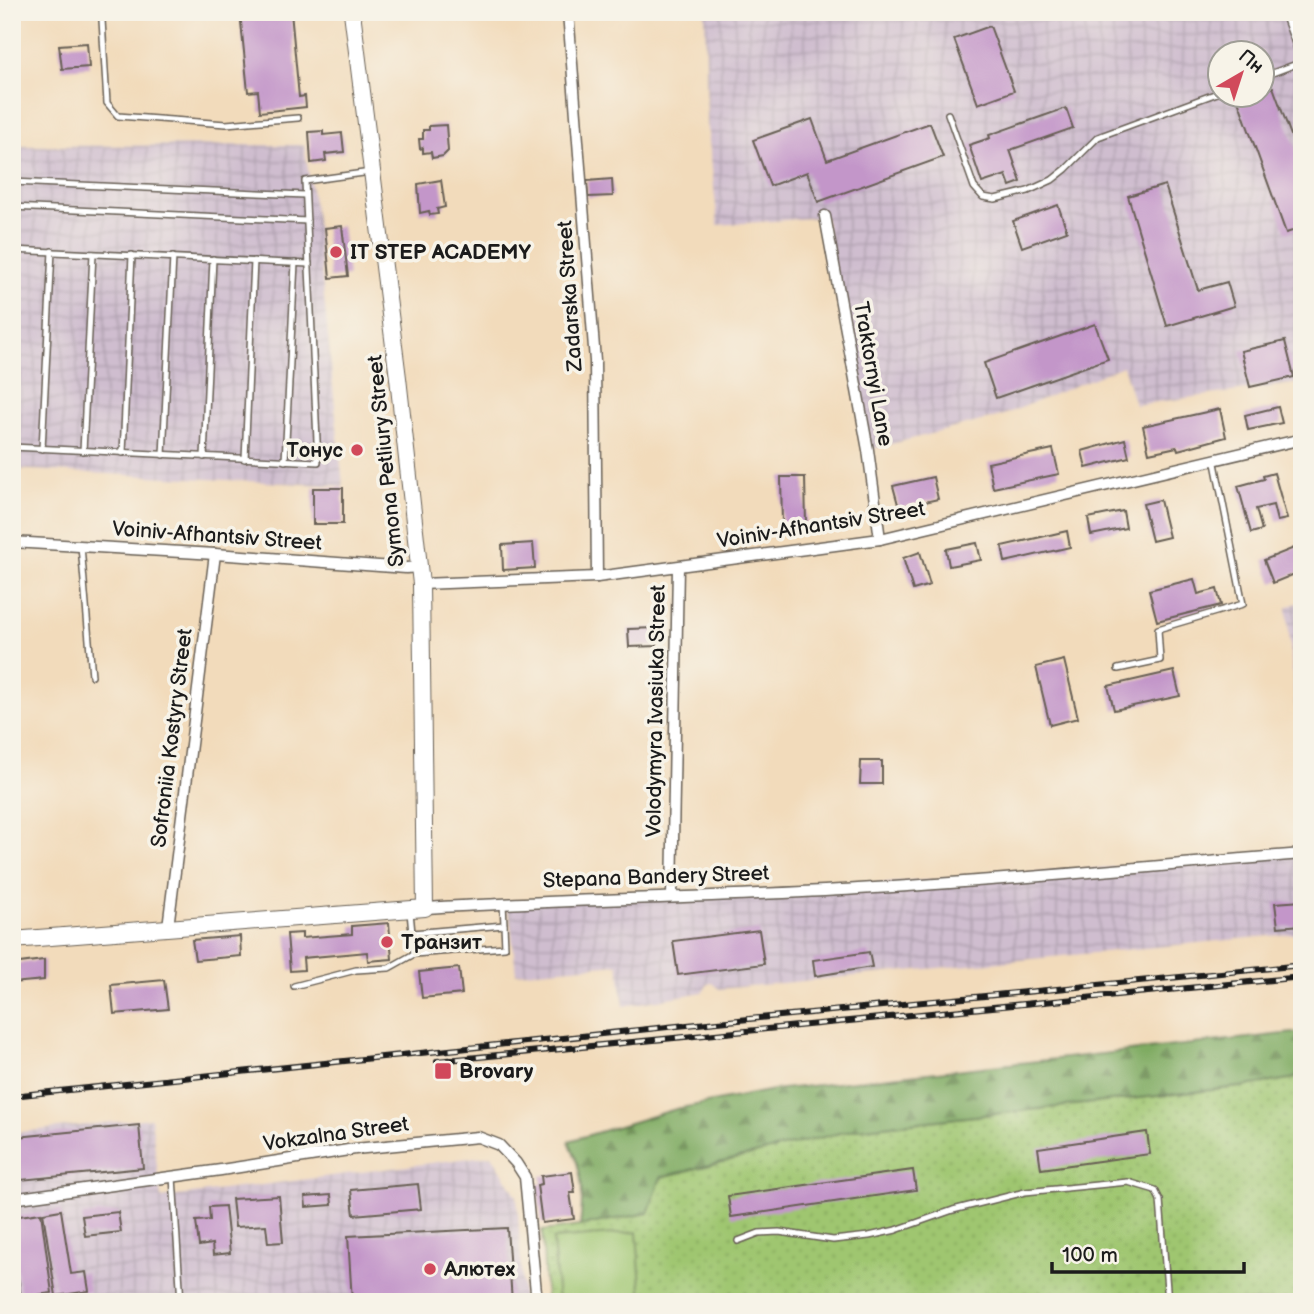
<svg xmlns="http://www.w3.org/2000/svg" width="1314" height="1314" font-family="'Balsamiq Sans',sans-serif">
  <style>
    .industrial { fill: url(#industrial-grid); fill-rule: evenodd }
    .grass { fill: url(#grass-dots); stroke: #5e7146; stroke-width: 2 }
    .forest { fill: url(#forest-firs); stroke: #4e643f; stroke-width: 2 }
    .pitch { fill: #9fc670; stroke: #5e7146; stroke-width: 2 }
    .building { fill: #c396c9 }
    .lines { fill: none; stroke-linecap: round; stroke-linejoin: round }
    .lane-casing { stroke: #675f54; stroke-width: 8 }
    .street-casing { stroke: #675f54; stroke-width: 13 }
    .secondary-casing { stroke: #675f54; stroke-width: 18 }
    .lane { stroke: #fff; stroke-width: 5 }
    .street { stroke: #fff; stroke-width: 10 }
    .secondary { stroke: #fff; stroke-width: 16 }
    .rail-casing { stroke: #1c1c1c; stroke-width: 6 }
    .rail { stroke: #f7f3e8; stroke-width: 3.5; stroke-dasharray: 10; stroke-linecap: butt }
    .poi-dot { fill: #d1495b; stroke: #f7f3e8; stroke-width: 2.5 }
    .labels { text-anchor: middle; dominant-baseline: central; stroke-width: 7; stroke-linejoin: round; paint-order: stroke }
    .poi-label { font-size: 21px; font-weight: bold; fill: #1c1c1c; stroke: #f7f3e8; text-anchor: start }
    .street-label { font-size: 21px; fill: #1c1c1c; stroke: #f7f3e8 }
  </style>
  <defs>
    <pattern id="industrial-grid" width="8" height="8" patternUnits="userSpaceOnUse" patternTransform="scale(1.75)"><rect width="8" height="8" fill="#cfbdcf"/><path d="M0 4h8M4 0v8" fill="none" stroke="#b1a2b1"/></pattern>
    <pattern id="grass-dots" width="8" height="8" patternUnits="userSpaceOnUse" patternTransform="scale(1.75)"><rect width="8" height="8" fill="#9fc670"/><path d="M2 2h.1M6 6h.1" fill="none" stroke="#88aa60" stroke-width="1.8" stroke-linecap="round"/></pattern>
    <pattern id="forest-firs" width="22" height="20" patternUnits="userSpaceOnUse" patternTransform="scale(1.75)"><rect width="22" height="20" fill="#7fab62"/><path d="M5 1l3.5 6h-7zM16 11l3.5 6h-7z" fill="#678a50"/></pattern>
  </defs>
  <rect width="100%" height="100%" fill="#f7f3e8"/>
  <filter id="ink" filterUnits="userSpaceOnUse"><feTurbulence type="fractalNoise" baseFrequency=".0143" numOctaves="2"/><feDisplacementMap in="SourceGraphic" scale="14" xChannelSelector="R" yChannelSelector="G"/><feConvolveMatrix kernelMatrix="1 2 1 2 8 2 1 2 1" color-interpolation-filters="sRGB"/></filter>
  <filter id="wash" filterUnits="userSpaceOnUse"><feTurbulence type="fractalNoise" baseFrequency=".00686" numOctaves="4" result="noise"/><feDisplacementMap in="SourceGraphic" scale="28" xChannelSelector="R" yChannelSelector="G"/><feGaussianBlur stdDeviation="1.57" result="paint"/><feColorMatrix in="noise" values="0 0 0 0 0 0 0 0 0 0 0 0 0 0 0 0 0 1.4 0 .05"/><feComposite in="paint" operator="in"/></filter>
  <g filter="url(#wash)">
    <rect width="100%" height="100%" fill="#f2dbbb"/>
    <!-- industrial -->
    <g class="industrial">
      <path d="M705,12H1302V391L1299,383L1135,405L1123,366L1001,416L868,450L825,217L718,225L707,123ZM1220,52H1262V94H1220Z"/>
      <path d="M304,145L316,218L343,486L12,469V146Z"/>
      <path d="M1302,601V707H1295L1287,607Z"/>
      <path d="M1302,854V933L719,989L712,983L708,984L703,992L624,1006L618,964L516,973L510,916L503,903L705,896Z"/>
      <path d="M151,1118L161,1198L492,1155L517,1196L523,1302H12V1133Z"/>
    </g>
    <!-- grass -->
    <path class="grass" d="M1302,1077V1302H546L542,1231L580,1226L661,1177L856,1129L1240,1087Z"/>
    <!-- forest -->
    <path class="forest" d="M1302,1032V1077L1240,1087L856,1129L661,1177L648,1213L580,1226C584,1192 583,1173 569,1141L676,1109L773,1090Z"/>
    <!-- pitch -->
    <path class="pitch" d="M637,1232L642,1302H558L553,1239Z"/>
    <g id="blocks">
      <!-- building -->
      <g class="building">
        <path d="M240,12H291L299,97L305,96L306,107L260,112L258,91L248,92Z"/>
        <path d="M990,26L1014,91L978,104L954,39Z"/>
        <path d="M87,43L89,67L62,69L59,45Z"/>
        <path d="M1273,87L1302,165V228L1286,233L1238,100L1253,94H1262V91Z"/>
        <path d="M1066,108L1073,128L1010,150L1021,182L1010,186L1006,175L982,183L969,145L990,138L989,135Z"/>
        <path d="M812,119L827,160L930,123L943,157L818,202L807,172L770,186L753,140Z"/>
        <path d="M446,125L448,151L443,156L432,158L431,152L423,153V148L420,149L419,139H423V130H429V126Z"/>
        <path d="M323,131V135L342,133L344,152L325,154L326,161L311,163L309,132Z"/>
        <path d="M612,179L613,196L588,197L587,181Z"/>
        <path d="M441,180L445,207L437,209L438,214L430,215L429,211L420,213L418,184Z"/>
        <path d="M1165,185L1198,290L1227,282L1234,306L1167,326L1128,196Z"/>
        <path d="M1058,205L1067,231L1022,247L1013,221Z"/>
        <path d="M342,226L348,276L330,278L325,228Z"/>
        <path d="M1095,324L1108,359L996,398L984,363Z"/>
        <path d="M1285,341L1294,377L1250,387L1241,351Z"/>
        <path d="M1278,407L1282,423L1248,430L1245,415Z"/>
        <path d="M1220,409L1226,437L1178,450L1177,447L1149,453L1143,426Z"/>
        <path d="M1125,439L1129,457L1086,468L1082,451Z"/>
        <path d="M1053,449L1059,474L993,488L988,463Z"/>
        <path d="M1274,473L1287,519L1277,521L1273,505L1256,509L1262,530L1251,533L1238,486L1264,479L1263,476Z"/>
        <path d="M781,477H805L806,524H782Z"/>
        <path d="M933,477L938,499L899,508L893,486Z"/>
        <rect x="313" y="488" width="30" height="36"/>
        <path d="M1160,500L1169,537L1152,541L1143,504Z"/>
        <path d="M1123,511L1126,528L1091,535L1088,518Z"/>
        <path d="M1067,531L1070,547L1005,562L1002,546Z"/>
        <path d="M533,543L535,568L503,570L502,545Z"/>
        <path d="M977,543L981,560L949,566L946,549Z"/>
        <path d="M1299,546L1302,552V571L1273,583L1264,560Z"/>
        <path d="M920,552L930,585L913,590L903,558Z"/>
        <path d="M1194,579L1198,594L1217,589L1221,605L1157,621L1149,590Z"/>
        <path d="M656,628L657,646L629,647L628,629Z"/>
        <path d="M1064,660L1078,718L1050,725L1036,667Z"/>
        <path d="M1174,671L1180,696L1114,710L1108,686Z"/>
        <path d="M861,761H882V784H860Z"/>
        <path d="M1302,901V925L1278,927L1275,903Z"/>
        <path d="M389,923L392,959L368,961L367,952L303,958L304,970L290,971L287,934L302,933V938L352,934V926Z"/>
        <path d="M759,930L764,964L678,975L673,941Z"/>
        <path d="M240,936L241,956L195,960L192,940Z"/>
        <path d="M869,952L872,967L815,976L813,960Z"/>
        <path d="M44,960V980L12,983V964Z"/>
        <path d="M459,968L462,994L422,998L419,972Z"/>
        <path d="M164,980L168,1009L114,1014L111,985Z"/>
        <path d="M139,1125L143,1168L21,1180V1176L12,1177V1139L17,1137Z"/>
        <path d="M1147,1132L1150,1154L1041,1169L1038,1148Z"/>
        <path d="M913,1170L916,1190L731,1217L728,1196Z"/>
        <path d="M572,1172L575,1193H570L574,1219L542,1223L537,1185L542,1184L541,1176Z"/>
        <path d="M418,1184L421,1209L354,1215L351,1190Z"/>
        <path d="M331,1195L332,1205L306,1207L305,1197Z"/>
        <path d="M279,1196L283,1242L268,1243L266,1225L235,1227L232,1199Z"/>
        <path d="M225,1206L230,1253L213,1255L212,1244L199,1246L196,1221L210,1220L209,1207Z"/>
        <path d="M61,1210L71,1274L86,1272L89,1291L56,1296L43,1213Z"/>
        <path d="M118,1212L121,1232L85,1236L82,1216Z"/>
        <path d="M41,1213L52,1293L21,1297L12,1239V1217Z"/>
        <path d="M507,1228L512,1302H352L348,1236Z"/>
      </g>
    </g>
  </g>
  <g filter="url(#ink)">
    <use href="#blocks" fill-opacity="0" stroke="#675f54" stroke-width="2"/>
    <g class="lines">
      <!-- lane casing -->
      <g class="lane-casing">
        <g id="lane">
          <path d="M106,12L102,20L107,103L118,116L226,124L298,118"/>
          <path d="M1262,77L1302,62"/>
          <path d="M948,114L974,187L983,197L995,199L1028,191L1052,180L1066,169L1098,137L1220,92"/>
          <path d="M12,182L305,195"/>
          <path d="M12,207L307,221"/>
          <path d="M12,250L309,264"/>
          <path d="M12,322L16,250"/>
          <path d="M12,447L318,462L305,181L371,172"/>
          <path d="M42,449L52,251"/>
          <path d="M83,451L93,254"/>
          <path d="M123,453L132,255"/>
          <path d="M163,455L173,257"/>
          <path d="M204,457L213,259"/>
          <path d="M245,459L254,261"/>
          <path d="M285,461L295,263"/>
          <path d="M81,546L92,676"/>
          <path d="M1118,669L1160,660L1158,629L1243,604L1214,458"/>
          <path d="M410,912L414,954L505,947L503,903"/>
          <path d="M412,933L504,925"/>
          <path d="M294,986L356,970L389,968L414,954"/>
          <path d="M173,1177L181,1302"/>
          <path d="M738,1241L759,1233L779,1232L833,1240L869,1236L896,1230L953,1210L1025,1192L1128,1182L1155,1190L1160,1200L1168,1302"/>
        </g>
      </g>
      <!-- street casing -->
      <g class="street-casing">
        <g id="street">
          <path d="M568,12L595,361L597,577"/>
          <path d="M1286,12L1302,55"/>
          <path d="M825,216L868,450L880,539"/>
          <path d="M12,542L215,554L406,568L419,567"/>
          <path d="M421,584L597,577L880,539L1302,439"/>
          <path d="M672,897L678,567"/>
          <path d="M425,908C569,899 714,898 858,889C1006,881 1154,866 1302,854"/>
          <path d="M168,927L215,554"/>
          <path d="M12,1199L221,1170L355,1149L478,1137L499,1145L516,1163L525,1177L537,1302"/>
        </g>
      </g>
      <!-- secondary casing -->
      <g class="secondary-casing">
        <path id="secondary" d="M12,940L425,908L421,584L398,378L352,12"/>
      </g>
      <!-- lane -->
      <use href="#lane" class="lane"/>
      <!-- street -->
      <use href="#street" class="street"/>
      <!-- secondary -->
      <use href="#secondary" class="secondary"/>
      <!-- rail casing -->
      <g class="rail-casing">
        <g id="rail">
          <path d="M437,1061L1302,977"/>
          <path d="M12,1096L677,1026L1302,965"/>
        </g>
      </g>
      <!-- rail -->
      <use href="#rail" class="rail"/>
    </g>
  </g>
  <!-- markers -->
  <g class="poi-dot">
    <circle cx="336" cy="252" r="7"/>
    <circle cx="357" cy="450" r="7"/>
    <circle cx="387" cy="942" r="7"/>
    <rect x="434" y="1062" width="18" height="18" rx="3.5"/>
    <circle cx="430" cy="1269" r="7"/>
  </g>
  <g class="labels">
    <!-- poi labels -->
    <g class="poi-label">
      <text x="350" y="252">IT STEP ACADEMY</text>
      <text x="343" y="450" text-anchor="end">Тонус</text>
      <text x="401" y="942">Транзит</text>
      <text x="459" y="1071">Brovary</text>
      <text x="444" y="1269">Алютех</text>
    </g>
    <!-- street labels -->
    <g class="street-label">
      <text transform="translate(570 296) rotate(-94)">Zadarska Street</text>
      <text transform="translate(873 374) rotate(80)">Traktornyi Lane</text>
      <text transform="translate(386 461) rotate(-96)">Symona Petliury Street</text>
      <text transform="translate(821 525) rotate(-9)">Voiniv-Afhantsiv Street</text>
      <text transform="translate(217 536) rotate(4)">Voiniv-Afhantsiv Street</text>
      <text transform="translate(656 711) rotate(-89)">Volodymyra Ivasiuka Street</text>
      <text transform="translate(172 738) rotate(-83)">Sofroniia Kostyry Street</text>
      <text transform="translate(656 877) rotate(-2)">Stepana Bandery Street</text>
      <text transform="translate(336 1134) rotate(-8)">Vokzalna Street</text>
    </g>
  </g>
  <!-- margin -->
  <rect width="1314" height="1314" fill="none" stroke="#f7f3e8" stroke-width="42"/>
  <!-- north arrow -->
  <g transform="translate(1241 74) rotate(39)"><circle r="33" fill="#f7f3e8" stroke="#9f9d96" stroke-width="2"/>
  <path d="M0-5L12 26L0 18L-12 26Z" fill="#d1495b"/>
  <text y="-10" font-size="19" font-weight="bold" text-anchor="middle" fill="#1c1c1c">Пн</text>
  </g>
  <!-- scale -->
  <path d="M1052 1262v10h192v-10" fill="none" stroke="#1c1c1c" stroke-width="3.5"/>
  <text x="1062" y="1262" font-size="21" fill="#1c1c1c" stroke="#f7f3e8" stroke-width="5" paint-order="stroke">100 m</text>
</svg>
